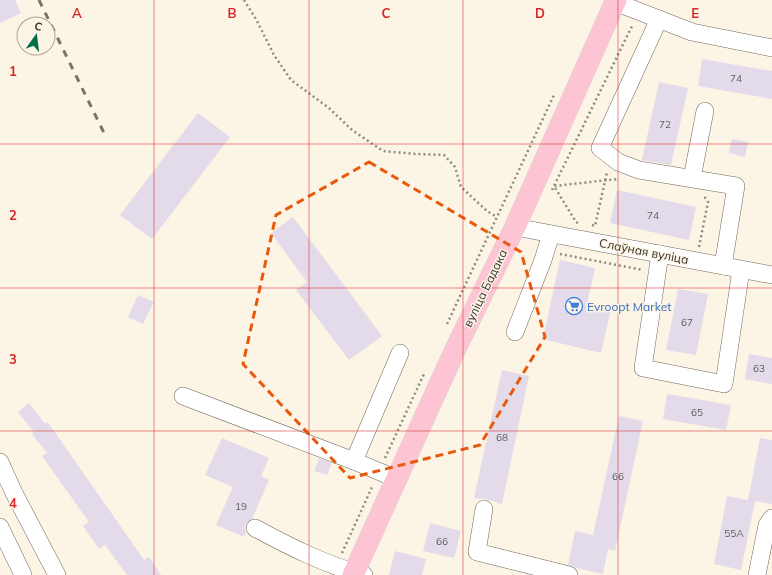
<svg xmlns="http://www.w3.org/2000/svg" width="772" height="575" font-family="Mulish,sans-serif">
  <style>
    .building { fill: #e3dbe9 }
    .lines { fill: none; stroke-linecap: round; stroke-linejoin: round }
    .minor-casing { stroke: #70695c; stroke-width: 18 }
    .major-casing { stroke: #dadad9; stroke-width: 22 }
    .path { stroke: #8f8a80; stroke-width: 2.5; stroke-dasharray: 2 3; stroke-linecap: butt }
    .minor { stroke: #fff; stroke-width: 17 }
    .major { stroke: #fdc4d4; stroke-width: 21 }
    .rail { stroke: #79746b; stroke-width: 3; stroke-dasharray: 7 7; stroke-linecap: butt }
    .marked { fill: none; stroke: #e8590c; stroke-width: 3; stroke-dasharray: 8 5; stroke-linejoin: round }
    .grid { fill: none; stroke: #d62828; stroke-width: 1; stroke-opacity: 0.55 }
    .labels { text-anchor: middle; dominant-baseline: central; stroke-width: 3; stroke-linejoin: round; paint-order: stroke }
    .number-label { font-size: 10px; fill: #605c5b }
    .street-label { font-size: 12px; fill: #34312c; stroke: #fcf4e5 }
    .shop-label { font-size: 12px; fill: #366cbe; stroke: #fcf4e5; text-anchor: start }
    .grid-label { font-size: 13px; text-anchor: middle; font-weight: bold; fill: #d62828; stroke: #fcf4e5; stroke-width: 3; stroke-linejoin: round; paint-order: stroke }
  </style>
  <rect width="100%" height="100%" fill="#fcf4e5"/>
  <!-- building -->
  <g class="building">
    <path d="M0,0H15L21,13L0,23Z"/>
    <path d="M702,59L772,71V99L698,86Z"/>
    <path d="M659,82L688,88L671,165L642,160Z"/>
    <path d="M198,113L230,137L152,239L120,215Z"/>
    <path d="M732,139L748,142L745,157L729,153Z"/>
    <path d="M617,190L696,207L689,240L610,223Z"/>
    <path d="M293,217L382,336L349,360L296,290L307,282L271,233Z"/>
    <path d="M560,260L595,268L587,304L611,309L601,353L543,339Z"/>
    <path d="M678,289L708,294L696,355L666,350Z"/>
    <path d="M138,295L154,302L143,324L128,317Z"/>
    <path d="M749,354L772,358V384L745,379Z"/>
    <path d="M502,370L529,376L502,504L486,499L474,498Z"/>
    <path d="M667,394L731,405L726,430L663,419Z"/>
    <path d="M29,403L45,424L47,422L54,431L144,560L149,557L161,575H127L105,545L99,549L83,526L89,522L42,456L47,453L32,434L34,432L18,412Z"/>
    <path d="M619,416L643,421L615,551L608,549L603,574L576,568L568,565L575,531L593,535Z"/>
    <path d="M222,438L269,458L261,476L269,480L252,519L246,524L245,528L246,532L244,537L216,525L233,487L205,475Z"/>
    <path d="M760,438L772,440V504L755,501L741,570L714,564L727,496L748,500Z"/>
    <path d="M319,458L332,463L327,475L314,471Z"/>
    <path d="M430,523L461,531L454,558L423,551Z"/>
    <path d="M395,551L426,559L422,575H389Z"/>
  </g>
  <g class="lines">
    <!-- minor casing -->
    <g class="minor-casing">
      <g id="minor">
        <path d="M615,2L692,32L772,48"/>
        <path d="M659,19L600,148L618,162L639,170L736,186L723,266"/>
        <path d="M692,178L705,111"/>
        <path d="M515,227L772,275"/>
        <path d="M660,254L643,368L724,384L741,270"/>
        <path d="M515,332L543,260L551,234"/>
        <path d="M183,396L354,461"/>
        <path d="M0,462L14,493L57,575"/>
        <path d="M397,479L354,461L400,353"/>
        <path d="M484,509L477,552L569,575"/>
        <path d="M0,527L23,575"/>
        <path d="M255,528C290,547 326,565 364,575"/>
        <path d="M757,575L767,525L772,518"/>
      </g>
    </g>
    <!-- major casing -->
    <g class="major-casing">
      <path id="major" d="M353,575L455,350L515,227L616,0"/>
    </g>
    <!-- path -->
    <g class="path">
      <path d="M244,0L257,21L274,55L291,80L329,108L352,130L383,151L416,154L444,155L455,167L461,187L487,211L497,217"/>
      <path d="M552,190L633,24"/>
      <path d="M578,223L576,222L554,186L618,179"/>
      <path d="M592,225L595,226L607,172"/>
      <path d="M699,247L708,202L704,196"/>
      <path d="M560,254L643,270"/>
      <path d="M447,324L554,95"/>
      <path d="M385,458L424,374"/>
      <path d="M342,553L373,485"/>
    </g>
    <!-- minor -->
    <use href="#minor" class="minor"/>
    <!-- major -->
    <use href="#major" class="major"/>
    <!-- rail -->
    <path class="rail" d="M39,0L105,135"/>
  </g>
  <!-- marked area -->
  <path class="marked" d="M369,162L521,252L545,337L480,445L350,478L243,364L276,215Z"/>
  <!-- grid -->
  <path class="grid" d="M154,0V575M309,0V575M463,0V575M618,0V575M0,144H772M0,288H772M0,431H772"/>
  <!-- icons -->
  <defs>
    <g id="supermarket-ring" transform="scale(0.9)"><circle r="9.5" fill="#fcf4e5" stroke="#3f7fe0" stroke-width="1.5"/><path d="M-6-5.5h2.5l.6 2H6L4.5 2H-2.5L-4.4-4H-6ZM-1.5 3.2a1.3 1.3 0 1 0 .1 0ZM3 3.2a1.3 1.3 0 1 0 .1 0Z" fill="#3f7fe0"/></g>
  </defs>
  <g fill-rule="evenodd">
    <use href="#supermarket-ring" x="574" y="306"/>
  </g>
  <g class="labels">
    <!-- number labels -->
    <g class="number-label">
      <text x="736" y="78">74</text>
      <text x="665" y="124">72</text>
      <text x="653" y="215">74</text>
      <text x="687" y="322">67</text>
      <text x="759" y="368">63</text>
      <text x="697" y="412">65</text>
      <text x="502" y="437">68</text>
      <text x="618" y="476">66</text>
      <text x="241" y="506">19</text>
      <text x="734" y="533">55А</text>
      <text x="442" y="541">66</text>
    </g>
    <!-- street labels -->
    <g class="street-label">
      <text transform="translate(644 251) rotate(11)">Слаўная вуліца</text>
      <text transform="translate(485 288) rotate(-64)">вуліца Бадака</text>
    </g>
    <!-- shop labels -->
    <g class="shop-label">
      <text x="587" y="306">Evroopt Market</text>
    </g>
  </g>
  <g class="grid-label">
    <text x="77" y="18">A</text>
    <text x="232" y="18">B</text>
    <text x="386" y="18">C</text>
    <text x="540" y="18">D</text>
    <text x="695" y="18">E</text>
    <text x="13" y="76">1</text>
    <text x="13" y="220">2</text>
    <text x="13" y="364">3</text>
    <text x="13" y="508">4</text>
  </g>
  <!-- north arrow -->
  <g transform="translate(36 36) rotate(14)"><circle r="19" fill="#fcf4e5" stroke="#aca69b"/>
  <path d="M0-3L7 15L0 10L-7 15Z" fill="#007049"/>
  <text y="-6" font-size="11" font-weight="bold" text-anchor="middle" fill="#34312c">С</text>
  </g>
</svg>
